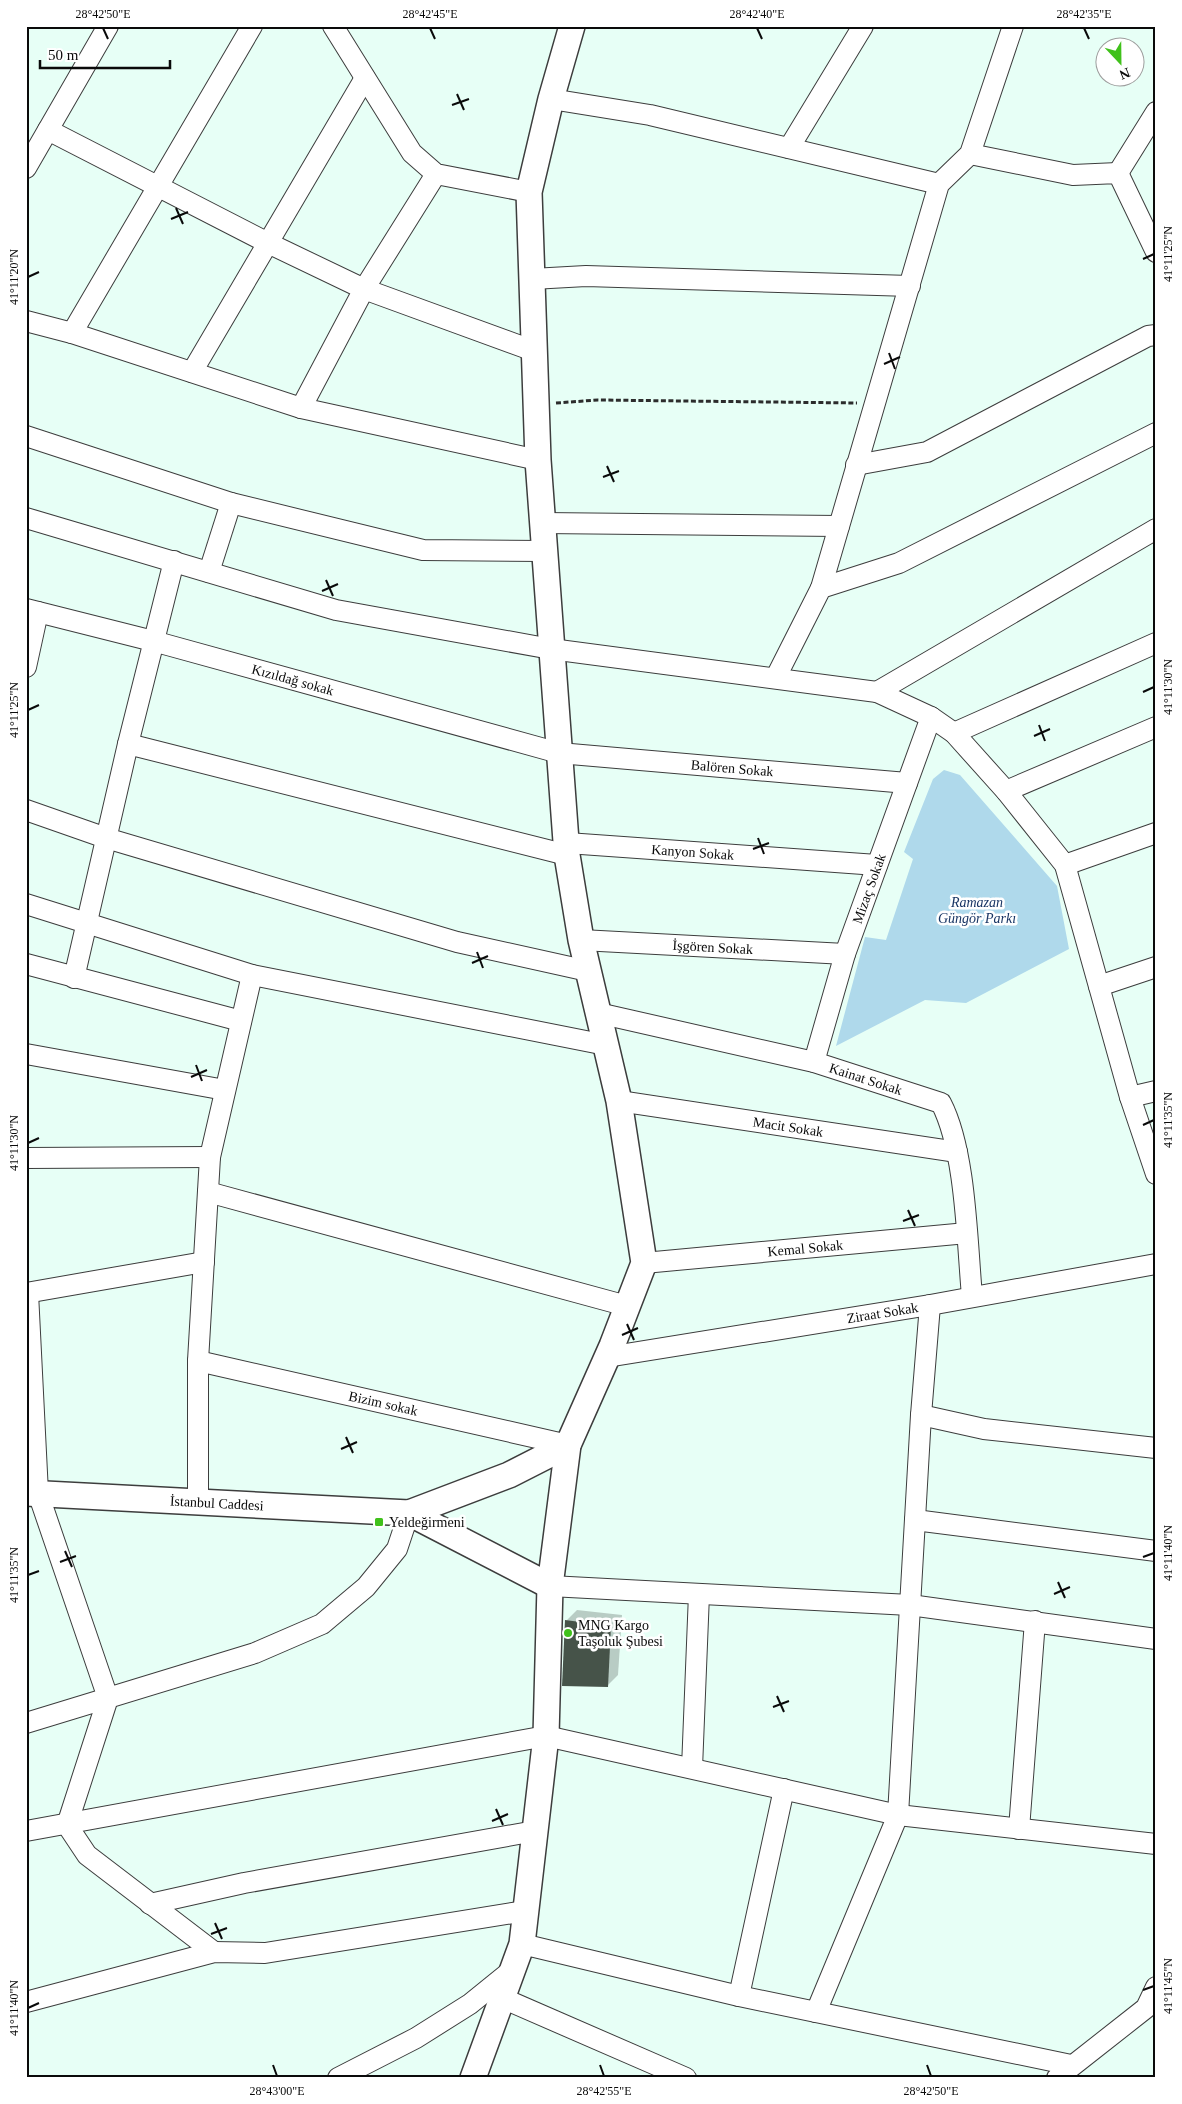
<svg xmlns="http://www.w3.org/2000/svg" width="1182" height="2104" font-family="'Times New Roman',serif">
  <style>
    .green { fill: #afd9eb }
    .shadow { fill: #0003 }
    .building { fill: #465349 }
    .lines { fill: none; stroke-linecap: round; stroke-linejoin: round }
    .minor-casing { stroke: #3d3d3d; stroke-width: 22 }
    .tertiary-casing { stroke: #3d3d3d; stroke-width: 28 }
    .path { stroke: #2c2c2c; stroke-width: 3; stroke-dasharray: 5 2.5; stroke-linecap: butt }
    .minor { stroke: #fff; stroke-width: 20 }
    .tertiary { stroke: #fff; stroke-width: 25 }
    .ticks { fill: none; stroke: #0a0a0a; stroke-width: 2 }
    .poi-dot { fill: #40c11b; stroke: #fff; stroke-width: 2 }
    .labels { text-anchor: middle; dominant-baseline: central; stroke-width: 5; stroke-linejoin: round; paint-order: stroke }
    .street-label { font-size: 14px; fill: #0a0a0a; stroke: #fff }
    .park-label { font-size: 14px; font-style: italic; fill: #183564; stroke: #fff }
    .poi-label { font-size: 14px; fill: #0a0a0a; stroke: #fff; text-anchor: start }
    .neatline { fill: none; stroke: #0a0a0a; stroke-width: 2 }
    .ticks-label { font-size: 12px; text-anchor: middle; fill: #0a0a0a }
  </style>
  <rect width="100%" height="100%" fill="#e7fff6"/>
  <!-- green -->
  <path class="green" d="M944,770L960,775L1057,886L1069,949L966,1003L925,1000L836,1046L865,937L886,940L913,859L904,852L933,779Z"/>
  <!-- shadow -->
  <path class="shadow" d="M577,1610L622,1615L618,1675L607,1686L566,1621Z"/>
  <!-- building -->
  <path class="building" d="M565,1620L611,1626L608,1687L562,1686Z"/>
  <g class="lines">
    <!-- minor casing -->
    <g class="minor-casing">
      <g id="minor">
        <path d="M333,26L412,153L436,174L529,192"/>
        <path d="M551,99L650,115L939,184"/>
        <path d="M48,130L268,243L364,289L534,351"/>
        <path d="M789,148L863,26"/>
        <path d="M970,154L1073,175L1118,173L1156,252"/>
        <path d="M26,168L108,26"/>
        <path d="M1118,173L1156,112"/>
        <path d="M532,279L586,276L910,286"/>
        <path d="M26,321L72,333L301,408L538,460"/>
        <path d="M72,333L252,26"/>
        <path d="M192,372L365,78"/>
        <path d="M301,408L364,289L436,174"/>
        <path d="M26,436L231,503L423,550L544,551"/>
        <path d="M856,465L927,452L1148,336L1156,335"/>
        <path d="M26,518L336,610L551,649L877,692L931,717L954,733L1006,791L1065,865L1130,1097L1156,1174"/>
        <path d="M542,523L839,526"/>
        <path d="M209,572L231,503"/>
        <path d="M821,588L939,184L970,154L1013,26"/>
        <path id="s1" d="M26,609L153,641L559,753L907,783"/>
        <path d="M26,667L38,612"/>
        <path d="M776,677L821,588L899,563L1156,433"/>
        <path d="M877,692L1156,529"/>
        <path d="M954,733L1156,643"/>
        <path d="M128,744L567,855"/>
        <path d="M1006,791L1156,727"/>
        <path d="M26,810L106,838L457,942L588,971"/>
        <path id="s2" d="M567,843L877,865"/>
        <path d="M1065,865L1156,833"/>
        <path d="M26,904L252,975L606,1045"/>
        <path id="s3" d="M581,940L845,954"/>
        <path d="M26,964L241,1021"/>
        <path d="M74,978L128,744L174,561"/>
        <path d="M1099,986L1156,967"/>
        <path id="s4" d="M598,1013L814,1062L941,1103C966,1151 967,1242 972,1296"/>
        <path d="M26,1054L225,1090"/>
        <path id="s5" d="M814,1062L845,954L931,717"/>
        <path d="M1130,1097L1156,1091"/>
        <path id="s6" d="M619,1101L957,1152"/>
        <path d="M26,1158L210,1157"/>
        <path d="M208,1192L627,1306"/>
        <path id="s7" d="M644,1263L967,1233"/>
        <path d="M26,1293L204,1262"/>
        <path d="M28,1293L38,1493L108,1698L67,1825L87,1855L214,1952"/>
        <path id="s8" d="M607,1357L930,1305L1156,1264"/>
        <path id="s9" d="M198,1361L568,1445"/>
        <path d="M921,1415L984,1429L1156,1448"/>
        <path d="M198,1502V1361L210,1157L252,975"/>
        <path d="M915,1520L1156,1551"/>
        <path d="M550,1586L910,1605L1156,1639"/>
        <path d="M26,1723L255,1653L322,1624L366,1587L397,1549L409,1513"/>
        <path d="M692,1768L699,1594"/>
        <path d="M1019,1829L1035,1621"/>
        <path d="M26,1831L546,1736L898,1815L1156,1844"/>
        <path d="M150,1904L244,1883L535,1831"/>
        <path d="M522,1944L739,1996L1071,2065"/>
        <path d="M739,1996L784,1789"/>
        <path d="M502,1998L686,2078"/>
        <path d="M26,2002L214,1952L265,1953L525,1911"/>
        <path d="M816,2012L898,1815L921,1415L930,1305"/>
        <path d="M338,2078L416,2038L470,2004L512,1970"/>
        <path d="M1057,2078L1146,2008L1156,1987"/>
      </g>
    </g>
    <!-- tertiary casing -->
    <g class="tertiary-casing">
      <g id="tertiary">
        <path id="s10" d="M26,1493L409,1513L550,1586"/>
        <path d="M409,1513L509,1475L568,1445"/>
        <path d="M473,2078L522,1944L546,1736L550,1586L568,1445L612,1346L644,1263L619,1101L581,940L567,855L538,460L529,192L551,99L572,26"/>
      </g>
    </g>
    <!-- path -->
    <path class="path" d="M556,403L598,400L857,403"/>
    <!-- minor -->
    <use href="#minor" class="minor"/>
    <!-- tertiary -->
    <use href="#tertiary" class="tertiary"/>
  </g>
  <!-- ticks -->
  <path class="ticks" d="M103,28L108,39M430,28L435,39M757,28L762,39M1084,28L1089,39M457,94L464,110M452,105L469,99M176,208L183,224M171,219L188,212M1143,259L1154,254M28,277L39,272M889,353L895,369M884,364L900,357M607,466L614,482M603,477L619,471M326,580L333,596M322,591L338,584M1143,692L1154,687M28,710L39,705M1039,725L1045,741M1034,736L1050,729M758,838L764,854M753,849L769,843M477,952L483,968M472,963L488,956M196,1065L202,1081M191,1077L207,1070M1143,1125L1154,1120M28,1143L39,1138M908,1210L915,1226M903,1221L919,1215M627,1324L634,1340M622,1335L638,1328M346,1437L353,1453M341,1449L357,1442M65,1551L72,1567M1143,1557L1154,1553M60,1562L76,1556M28,1575L39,1571M1058,1582L1065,1598M1054,1594L1070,1587M777,1696L784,1712M773,1707L789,1701M496,1809L503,1825M492,1821L508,1814M215,1923L222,1939M211,1934L227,1928M1143,1990L1154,1986M28,2008L39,2003M273,2065L277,2076M600,2065L604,2076M927,2065L931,2076"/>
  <!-- markers -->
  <g class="poi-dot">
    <rect x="374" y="1517" width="10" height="10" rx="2.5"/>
    <circle cx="568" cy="1633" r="5"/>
  </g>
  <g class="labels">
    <!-- street labels -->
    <g class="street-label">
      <text stroke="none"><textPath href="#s1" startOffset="276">Kızıldağ sokak</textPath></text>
      <text stroke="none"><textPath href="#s1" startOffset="726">Balören Sokak</textPath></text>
      <text stroke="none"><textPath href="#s2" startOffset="126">Kanyon Sokak</textPath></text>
      <text stroke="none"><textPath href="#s5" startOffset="182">Mizaç Sokak</textPath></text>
      <text stroke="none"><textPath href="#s3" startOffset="132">İşgören Sokak</textPath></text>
      <text stroke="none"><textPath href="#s4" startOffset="276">Kainat Sokak</textPath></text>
      <text stroke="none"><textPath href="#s6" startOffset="171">Macit Sokak</textPath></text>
      <text stroke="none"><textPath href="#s7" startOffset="162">Kemal Sokak</textPath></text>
      <text stroke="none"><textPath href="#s8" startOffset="279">Ziraat Sokak</textPath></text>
      <text stroke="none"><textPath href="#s9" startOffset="190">Bizim sokak</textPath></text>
      <text stroke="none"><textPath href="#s10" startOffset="191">İstanbul Caddesi</textPath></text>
    </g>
    <!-- park labels -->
    <g class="park-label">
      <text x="977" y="902">Ramazan<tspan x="977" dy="16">Güngör Parkı</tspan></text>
    </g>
    <!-- poi labels -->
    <g class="poi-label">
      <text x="389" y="1522">Yeldeğirmeni</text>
      <text x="578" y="1625">MNG Kargo<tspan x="578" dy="16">Taşoluk Şubesi</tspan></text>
    </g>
  </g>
  <!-- border -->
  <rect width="1182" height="2104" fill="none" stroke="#ffffff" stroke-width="55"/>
  <!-- north arrow -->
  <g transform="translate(1120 62) rotate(158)"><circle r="24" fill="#ffffff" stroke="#9d9d9d"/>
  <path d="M0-4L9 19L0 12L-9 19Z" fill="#40c11b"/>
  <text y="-8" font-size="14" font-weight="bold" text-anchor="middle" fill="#0a0a0a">N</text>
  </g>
  <!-- scale -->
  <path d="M40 60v8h130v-8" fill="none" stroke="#0a0a0a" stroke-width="2.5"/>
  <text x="48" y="60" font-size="15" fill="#0a0a0a" stroke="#ffffff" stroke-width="4" paint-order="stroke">50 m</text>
  <rect x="28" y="28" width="1126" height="2048" class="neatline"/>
  <g class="ticks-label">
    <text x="103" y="18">28°42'50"E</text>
    <text x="430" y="18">28°42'45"E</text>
    <text x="757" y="18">28°42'40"E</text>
    <text x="1084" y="18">28°42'35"E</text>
    <text transform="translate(1168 254) rotate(-90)" y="4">41°11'25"N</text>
    <text transform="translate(14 277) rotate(-90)" y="4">41°11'20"N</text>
    <text transform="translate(1168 687) rotate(-90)" y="4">41°11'30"N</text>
    <text transform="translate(14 710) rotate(-90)" y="4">41°11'25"N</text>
    <text transform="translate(1168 1120) rotate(-90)" y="4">41°11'35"N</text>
    <text transform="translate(14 1143) rotate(-90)" y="4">41°11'30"N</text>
    <text transform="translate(1168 1553) rotate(-90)" y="4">41°11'40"N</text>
    <text transform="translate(14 1575) rotate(-90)" y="4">41°11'35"N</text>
    <text transform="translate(1168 1986) rotate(-90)" y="4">41°11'45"N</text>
    <text transform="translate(14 2008) rotate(-90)" y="4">41°11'40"N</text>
    <text x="277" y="2095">28°43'00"E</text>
    <text x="604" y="2095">28°42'55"E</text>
    <text x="931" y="2095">28°42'50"E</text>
  </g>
</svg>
